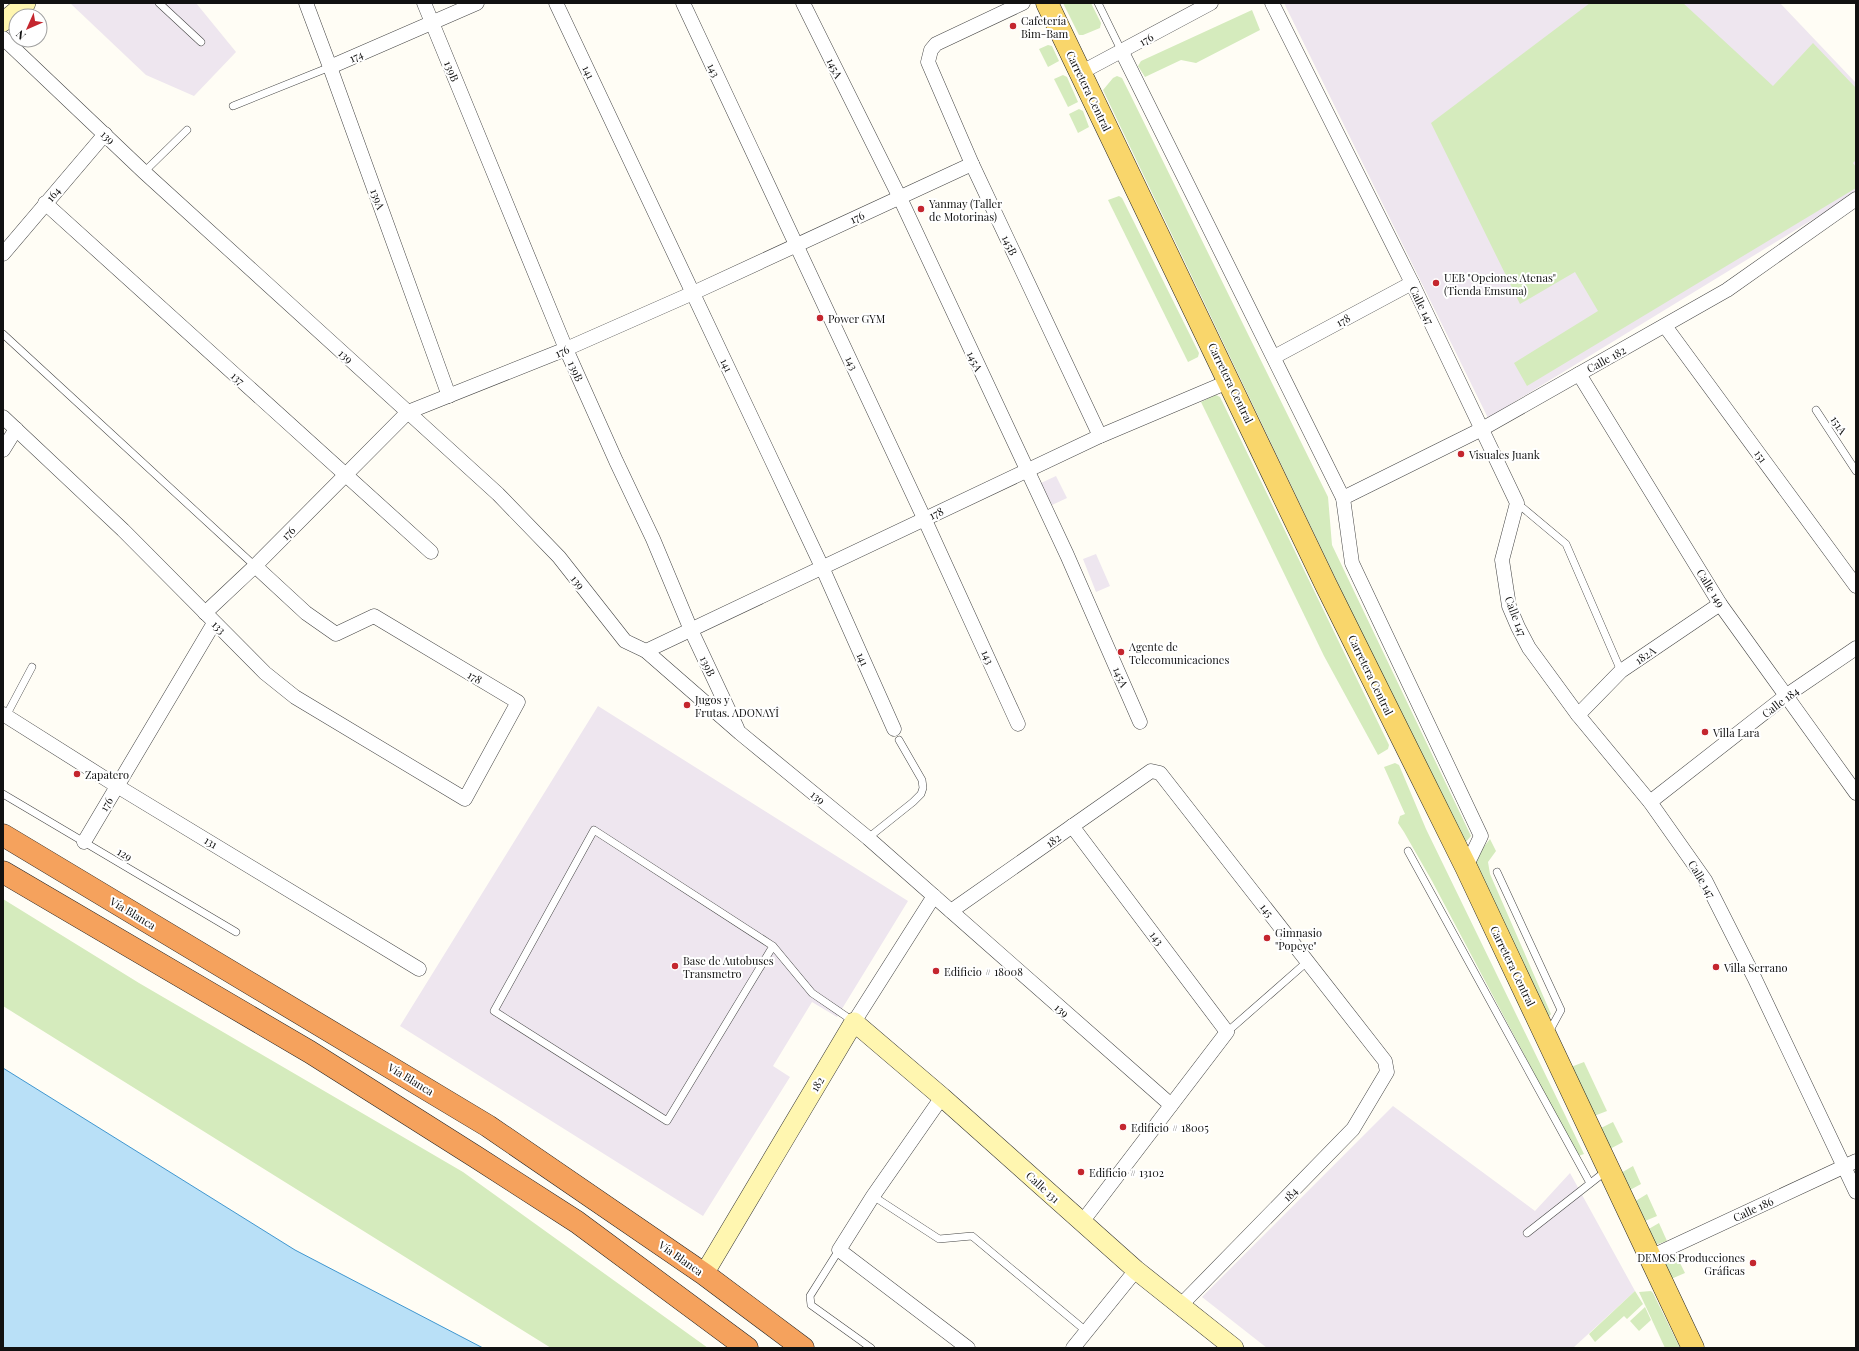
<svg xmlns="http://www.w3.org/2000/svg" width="1859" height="1351" font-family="'Playfair Display',serif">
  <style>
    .industrial { fill: #eee6ef }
    .green { fill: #d5ebbd }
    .water { fill: #b9e0f7; stroke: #3f96cf }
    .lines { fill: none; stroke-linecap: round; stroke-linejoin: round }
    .lane-casing { stroke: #444; stroke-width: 8 }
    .street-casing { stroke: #444; stroke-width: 15 }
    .secondary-casing { stroke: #333; stroke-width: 20 }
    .primary-casing { stroke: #222; stroke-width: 23 }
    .highway-casing { stroke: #222; stroke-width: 23 }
    .lane { stroke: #fff; stroke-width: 7 }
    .street { stroke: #fff; stroke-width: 14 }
    .secondary { stroke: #fff6b0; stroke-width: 19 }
    .primary { stroke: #f9d66b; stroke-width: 22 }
    .highway { stroke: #f5a25d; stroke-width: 22 }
    .poi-dot { fill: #c4262e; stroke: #fff; stroke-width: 1.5 }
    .labels { text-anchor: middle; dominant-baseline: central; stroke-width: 4; stroke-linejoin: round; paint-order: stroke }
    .poi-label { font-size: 11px; fill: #111; stroke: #fff; text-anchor: start }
    .street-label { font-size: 11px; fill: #111; stroke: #fff }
  </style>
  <rect width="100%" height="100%" fill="#fffdf5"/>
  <!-- industrial -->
  <g class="industrial">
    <path d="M70,3H196L236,52L194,96L146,75Z"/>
    <path d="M1284,3H1780L1856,83V193L1488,418Z"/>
    <path d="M1056,476L1067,498L1052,505L1041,483Z"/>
    <path d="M1096,554L1110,586L1096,592L1083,559Z"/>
    <path d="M598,706L908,901L837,1017L812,1002L773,1066L790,1077L703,1216L400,1026Z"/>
    <path d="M1393,1106L1535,1211L1570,1173L1635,1291L1573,1348H1267L1202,1297Z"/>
  </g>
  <!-- green -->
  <g class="green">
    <path d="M1063,3H1091L1101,23L1100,28L1083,35H1079Z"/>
    <path d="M1590,3H1683L1773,86L1813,43L1856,88V160L1853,163L1856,167V188L1527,386L1514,363L1598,311L1575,272L1520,304L1431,123Z"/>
    <path d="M1252,10L1260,30L1196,63L1181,60L1145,77L1138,66L1141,61Z"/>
    <path d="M1048,45L1052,46L1059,61L1048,67L1039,49Z"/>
    <path d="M1063,75L1067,77L1078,102L1068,107L1054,79Z"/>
    <path d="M1117,76L1122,78L1129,92L1328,497L1332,545L1471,836L1465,843L1461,842L1103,90L1113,78Z"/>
    <path d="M1079,109L1083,111L1089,127L1078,133L1069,114Z"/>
    <path d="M1119,196L1122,198L1199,353L1198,357L1188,362L1108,200Z"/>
    <path d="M1216,395L1220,397L1389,745L1388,749L1378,755L1324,656L1201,402Z"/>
    <path d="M1395,763L1399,765L1426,829L1584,1154L1578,1156L1432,881L1404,832L1398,823L1400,816L1405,814L1384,767Z"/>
    <path d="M1490,839L1496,851L1488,862L1490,874L1551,1014L1548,1018L1474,859Z"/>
    <path d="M3,899L139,983L463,1172L708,1348H551L3,1006Z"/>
    <path d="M1584,1062L1607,1111L1594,1116L1571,1067Z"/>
    <path d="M1613,1122L1623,1142L1610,1149L1601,1128Z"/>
    <path d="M1633,1166L1641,1184L1630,1190L1621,1173Z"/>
    <path d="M1647,1194L1657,1216L1645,1221L1634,1202Z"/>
    <path d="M1659,1223L1667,1241L1655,1245L1647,1230Z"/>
    <path d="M1675,1253L1685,1273L1671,1279L1662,1260Z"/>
    <path d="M1635,1291L1643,1304L1627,1319L1624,1316L1595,1342L1589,1334Z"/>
    <path d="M1651,1291L1653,1293L1680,1348H1665L1639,1292Z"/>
    <path d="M1645,1307L1651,1320L1639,1331L1630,1321Z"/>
  </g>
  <!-- water -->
  <path class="water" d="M3,1068L295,1250L483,1348H3Z"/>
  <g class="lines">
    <!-- lane casing -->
    <g class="lane-casing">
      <g id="lane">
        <path d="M159,3L201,42"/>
        <path d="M1098,3L1122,52"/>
        <path d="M233,106L330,67"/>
        <path d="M144,172L187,130"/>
        <path d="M3,334L255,566"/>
        <path d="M1816,410L1856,471"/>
        <path d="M1517,503L1566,544L1621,671"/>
        <path d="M6,716L32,667"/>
        <path d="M3,794L236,932"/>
        <path d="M868,838L913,802L921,794L923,788L922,780L899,740"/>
        <path d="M1408,851L1590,1183"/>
        <path d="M1497,872L1561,1010L1549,1032"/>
        <path d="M773,946L667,1121L494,1011L594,830L773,946L812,993L853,1021"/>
        <path d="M1227,1032L1308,961"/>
        <path d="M873,1196L939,1239L972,1236L1086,1331"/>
        <path d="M1527,1233L1606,1171"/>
        <path d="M839,1250L810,1296L811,1305L871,1348"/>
      </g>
    </g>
    <!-- street casing -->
    <g class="street-casing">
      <g id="street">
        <path d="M306,3L330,67L449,396"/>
        <path d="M424,3L566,349L616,461L653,539L691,630L737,728"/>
        <path d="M556,3L822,567L894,729"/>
        <path d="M683,3L924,518L1018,724"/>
        <path d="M803,3L900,198L1067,555L1140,722"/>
        <path d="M1023,3L936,44L931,50L928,62L972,164L1100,436"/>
        <path d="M1272,3L1412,283L1517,503L1502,560L1509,606L1518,627L1529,648L1578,715L1650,802L1705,880L1754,977L1856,1192"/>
        <path d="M3,38L144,172L498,494L559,557L625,641L646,651L740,733L868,838L1171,1105"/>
        <path d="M1122,52L1343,498L1352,563L1481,836L1466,867"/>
        <path d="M330,67L477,3"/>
        <path d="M1080,73L1211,3"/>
        <path d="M45,203L431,552"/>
        <path d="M3,254L105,134"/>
        <path d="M1665,326L1856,586"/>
        <path d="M1274,357L1412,283"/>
        <path d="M1579,374L1720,604L1856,793"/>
        <path d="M3,417L123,530L265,673L295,697L465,799L518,702L374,616L336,634L306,613L255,566"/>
        <path d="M3,450L16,429"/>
        <path d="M1343,498L1482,429L1727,290L1856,199"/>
        <path d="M205,613L255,566L408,412L566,349L693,293L972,164"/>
        <path d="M646,651L1100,436L1230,381"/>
        <path d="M3,714L117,786L419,969"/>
        <path d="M1578,715L1621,671L1720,604"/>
        <path d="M1650,802L1787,695L1856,648"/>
        <path d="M1072,826L1227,1032L1082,1222"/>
        <path d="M84,842L214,623"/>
        <path d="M951,911L1151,771L1160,773L1385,1061L1387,1072L1353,1129L1180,1306"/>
        <path d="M854,1022L934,896"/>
        <path d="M942,1097L873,1196L839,1250L968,1348"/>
        <path d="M1650,1257L1856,1161"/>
        <path d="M1073,1348L1136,1270"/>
      </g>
    </g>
    <!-- secondary casing -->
    <g class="secondary-casing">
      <g id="secondary">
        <path d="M3,22L26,3"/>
        <path d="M704,1274L854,1022L942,1097L1136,1270L1234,1348"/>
      </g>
    </g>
    <!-- primary casing -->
    <g class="primary-casing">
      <path id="primary" d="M1047,3L1326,585L1466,867L1693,1348"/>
    </g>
    <!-- highway casing -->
    <g class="highway-casing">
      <g id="highway">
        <path d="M3,835L488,1126L704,1274L803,1348"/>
        <path d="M3,872L310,1052L476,1157L577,1222L747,1348"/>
      </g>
    </g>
    <!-- lane -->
    <use href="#lane" class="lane"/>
    <!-- street -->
    <use href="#street" class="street"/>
    <!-- secondary -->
    <use href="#secondary" class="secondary"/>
    <!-- primary -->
    <use href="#primary" class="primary"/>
    <!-- highway -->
    <use href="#highway" class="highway"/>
  </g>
  <!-- markers -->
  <g class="poi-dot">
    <circle cx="1013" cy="26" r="4"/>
    <circle cx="921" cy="209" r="4"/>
    <circle cx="1436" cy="283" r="4"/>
    <circle cx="820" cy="318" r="4"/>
    <circle cx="1461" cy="454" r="4"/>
    <circle cx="1121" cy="652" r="4"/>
    <circle cx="687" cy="705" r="4"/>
    <circle cx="1705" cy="732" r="4"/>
    <circle cx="77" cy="774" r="4"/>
    <circle cx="1267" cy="938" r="4"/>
    <circle cx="675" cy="966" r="4"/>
    <circle cx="1716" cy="967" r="4"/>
    <circle cx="936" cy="971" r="4"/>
    <circle cx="1123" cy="1127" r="4"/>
    <circle cx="1081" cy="1172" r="4"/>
    <circle cx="1753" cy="1263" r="4"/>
  </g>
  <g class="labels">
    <!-- poi labels -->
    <g class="poi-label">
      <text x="1021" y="20">Cafetería<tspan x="1021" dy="13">Bim-Bam</tspan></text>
      <text x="929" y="203">Yanmay (Taller<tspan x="929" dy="13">de Motorinas)</tspan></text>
      <text x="1444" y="277">UEB "Opciones Atenas"<tspan x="1444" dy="13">(Tienda Emsuna)</tspan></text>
      <text x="828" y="318">Power GYM</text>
      <text x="1469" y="454">Visuales Juank</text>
      <text x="1129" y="646">Agente de<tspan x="1129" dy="13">Telecomunicaciones</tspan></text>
      <text x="695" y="699">Jugos y<tspan x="695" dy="13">Frutas. ADONAYÎ</tspan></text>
      <text x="1713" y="732">Villa Lara</text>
      <text x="85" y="774">Zapatero</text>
      <text x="1275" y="932">Gimnasio<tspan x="1275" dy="13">"Popeye"</tspan></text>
      <text x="683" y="960">Base de Autobuses<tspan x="683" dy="13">Transmetro</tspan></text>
      <text x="1724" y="967">Villa Serrano</text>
      <text x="944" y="971">Edificio # 18008</text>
      <text x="1131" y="1127">Edificio # 18005</text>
      <text x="1089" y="1172">Edificio # 13102</text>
      <text x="1745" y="1257" text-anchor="end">DEMOS Producciones<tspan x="1745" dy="13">Gráficas</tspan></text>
    </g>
    <!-- street labels -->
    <g class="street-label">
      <text transform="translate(1146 39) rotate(-29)">176</text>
      <text transform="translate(356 56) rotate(-23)">174</text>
      <text transform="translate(835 68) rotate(64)">145A</text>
      <text transform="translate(714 70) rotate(65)">143</text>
      <text transform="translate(452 71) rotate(68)">139B</text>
      <text transform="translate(589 72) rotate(65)">141</text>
      <text transform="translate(1089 91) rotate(64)">Carretera Central</text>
      <text transform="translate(108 137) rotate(44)">139</text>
      <text transform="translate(53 194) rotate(-49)">164</text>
      <text transform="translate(378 199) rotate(70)">139A</text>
      <text transform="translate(857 217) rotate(-24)">176</text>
      <text transform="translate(1010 245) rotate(65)">145B</text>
      <text transform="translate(1422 305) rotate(64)">Calle 147</text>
      <text transform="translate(1343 320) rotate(-28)">178</text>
      <text transform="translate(562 351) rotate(-23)">176</text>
      <text transform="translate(346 356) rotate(42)">139</text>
      <text transform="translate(1606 359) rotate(-29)">Calle 182</text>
      <text transform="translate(975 361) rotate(65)">145A</text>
      <text transform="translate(852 363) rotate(65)">143</text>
      <text transform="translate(727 365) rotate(65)">141</text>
      <text transform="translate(576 371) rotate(66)">139B</text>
      <text transform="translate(238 378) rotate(42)">137</text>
      <text transform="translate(1231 383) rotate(64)">Carretera Central</text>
      <text transform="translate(1839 425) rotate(57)">151A</text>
      <text transform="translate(1761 456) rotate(54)">151</text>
      <text transform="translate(936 513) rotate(-25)">178</text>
      <text transform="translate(288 533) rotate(-45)">176</text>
      <text transform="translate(578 582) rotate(52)">139</text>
      <text transform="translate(1711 588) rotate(58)">Calle 149</text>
      <text transform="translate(1516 616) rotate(69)">Calle 147</text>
      <text transform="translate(219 627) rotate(45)">133</text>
      <text transform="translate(1645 655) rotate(-34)">182А</text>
      <text transform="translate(988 657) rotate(66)">143</text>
      <text transform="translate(863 659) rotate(66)">141</text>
      <text transform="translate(708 666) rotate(65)">139B</text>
      <text transform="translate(1371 675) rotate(64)">Carretera Central</text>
      <text transform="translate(475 677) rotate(31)">178</text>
      <text transform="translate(1121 677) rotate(67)">145A</text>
      <text transform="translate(1780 702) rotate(-37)">Calle 184</text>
      <text transform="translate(818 797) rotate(39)">139</text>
      <text transform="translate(106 804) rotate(-59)">176</text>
      <text transform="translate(1053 840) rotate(-35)">182</text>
      <text transform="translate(211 842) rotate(31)">131</text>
      <text transform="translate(125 854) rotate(31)">129</text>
      <text transform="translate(1702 879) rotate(59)">Calle 147</text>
      <text transform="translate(1267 910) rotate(52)">145</text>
      <text transform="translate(133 913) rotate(31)">Vía Blanca</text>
      <text transform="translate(1157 938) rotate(53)">143</text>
      <text transform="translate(1513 966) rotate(64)">Carretera Central</text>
      <text transform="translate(1062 1010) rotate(41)">139</text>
      <text transform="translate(411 1079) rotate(31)">Vía Blanca</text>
      <text transform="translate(817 1084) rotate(-59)">182</text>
      <text transform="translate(1043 1187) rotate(42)">Calle 131</text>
      <text transform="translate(1290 1194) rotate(-45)">184</text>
      <text transform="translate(1753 1209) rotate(-25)">Calle 186</text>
      <text transform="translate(681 1258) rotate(35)">Vía Blanca</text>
    </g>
  </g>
  <!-- border -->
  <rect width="1859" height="1351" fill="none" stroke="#111111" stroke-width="8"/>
  <!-- north arrow -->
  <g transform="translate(28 28) rotate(225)"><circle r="19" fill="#ffffff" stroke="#a0a0a0"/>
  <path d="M0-3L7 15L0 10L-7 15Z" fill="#c4262e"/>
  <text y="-6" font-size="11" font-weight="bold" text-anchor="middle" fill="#111111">N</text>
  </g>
</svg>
